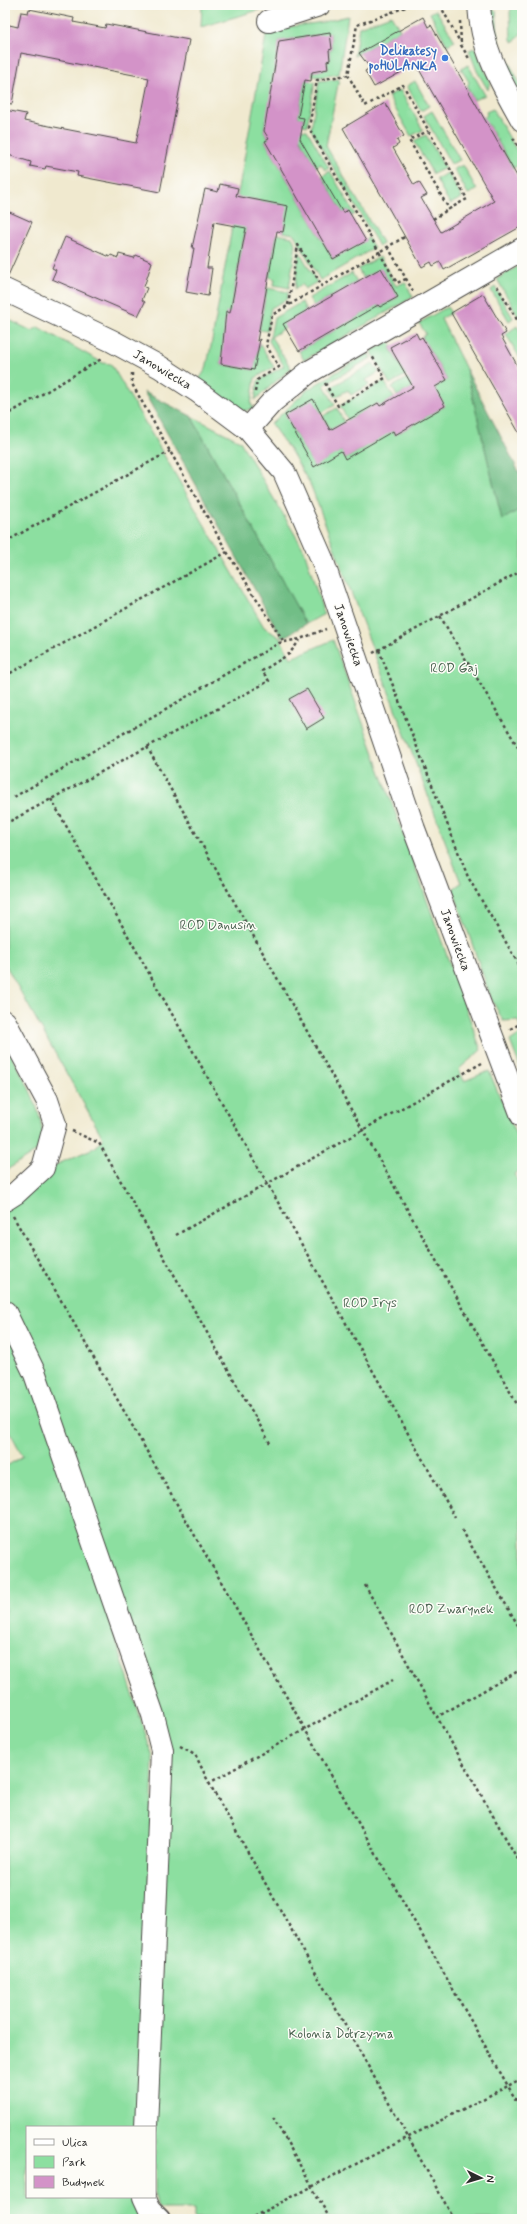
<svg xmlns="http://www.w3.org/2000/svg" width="527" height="2224" font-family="Mynerve,sans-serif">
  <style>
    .green { fill: #8cdfa0; stroke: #5c8566 }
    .forest { fill: #71be86; stroke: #4e7458 }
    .building { fill: #d393c8 }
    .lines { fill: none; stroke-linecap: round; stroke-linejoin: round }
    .minor-casing { stroke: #494844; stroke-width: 24 }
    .path { stroke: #494844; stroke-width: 2.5; stroke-dasharray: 3 3; stroke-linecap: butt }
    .minor { stroke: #fff; stroke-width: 22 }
    .shop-dot { fill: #3f7fe0; stroke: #fdfcf7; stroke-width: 1.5 }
    .labels { text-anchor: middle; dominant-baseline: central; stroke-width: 3; stroke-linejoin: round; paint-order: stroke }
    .shop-label { font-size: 13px; font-weight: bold; fill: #366cbe; stroke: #fdfcf7; text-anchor: end }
    .street-label { font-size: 13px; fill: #2b2b2b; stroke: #fdfcf7 }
    .park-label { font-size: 13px; fill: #48614e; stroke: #fdfcf7 }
  </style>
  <rect width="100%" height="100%" fill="#fdfcf7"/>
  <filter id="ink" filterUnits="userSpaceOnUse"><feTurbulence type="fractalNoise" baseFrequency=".025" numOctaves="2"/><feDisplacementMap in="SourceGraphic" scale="8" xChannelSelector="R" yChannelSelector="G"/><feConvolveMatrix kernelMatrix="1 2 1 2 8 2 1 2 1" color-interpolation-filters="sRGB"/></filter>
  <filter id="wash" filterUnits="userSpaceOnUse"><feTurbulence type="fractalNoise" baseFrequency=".012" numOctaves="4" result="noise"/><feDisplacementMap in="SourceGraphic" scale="16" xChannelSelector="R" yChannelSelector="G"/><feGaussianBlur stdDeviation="0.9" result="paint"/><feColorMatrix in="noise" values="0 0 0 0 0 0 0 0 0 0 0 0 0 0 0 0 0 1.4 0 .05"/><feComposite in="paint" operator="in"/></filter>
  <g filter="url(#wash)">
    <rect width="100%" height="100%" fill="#f0e9cf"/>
    <!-- green -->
    <g class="green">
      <path d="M202,5H276L201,27Z"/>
      <path d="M513,5L522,8V32L514,42L511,40L510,12Z"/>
      <path d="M490,9L496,11L499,44L522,87V98L496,47Z"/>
      <path d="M436,10L455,41L447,45L430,13Z"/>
      <path d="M391,15L400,30L354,56L359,27Z"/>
      <path d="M348,16L339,74L320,77L312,76L313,72L328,69L327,61L330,60L329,50L332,49L330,33L329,36L319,38L318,35L279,41L270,119H266L264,131L269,139L265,141L333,259L368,238L374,248L320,280L294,234L283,232L285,225L278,224L282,205L251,199L221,364L254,370L259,345L257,343L260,344L274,367L255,378L251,404L254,408L244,411L198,381L206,369L211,346L267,30L323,22Z"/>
      <path d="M475,48L490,81L488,90L477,71L469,50Z"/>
      <path d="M468,65L485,95L474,100L467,87L469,82L461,69Z"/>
      <path d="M339,79L326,146L383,244L379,246L311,129L319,81Z"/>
      <path d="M305,80L315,82L307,126L303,125L304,118L298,117Z"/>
      <path d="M415,81L429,106L421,111L407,86Z"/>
      <path d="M400,90L423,130L411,136L388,96Z"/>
      <path d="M493,109L522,160V164L513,168L488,124L486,125L482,119L487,115L486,112Z"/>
      <path d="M432,111L460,160L451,164L424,116Z"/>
      <path d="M296,128L307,130L329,168L325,170L321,164L316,167L296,131Z"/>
      <path d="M426,135L445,168L433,174L414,141Z"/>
      <path d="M463,165L477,190L468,194L454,169Z"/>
      <path d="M330,171L355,214L352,216L348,210L343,213L322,176Z"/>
      <path d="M448,173L462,198L450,204L436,179Z"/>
      <path d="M277,234L292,237L296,245L289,288L274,285L275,279L269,277Z"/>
      <path d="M299,251L317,282L305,289L302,284L295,289Z"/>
      <path d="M380,257L396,286L405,282L413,297L304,360L299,351L337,329L344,319L347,323L378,305L380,307L398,297L381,268L377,275L375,272L363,278L358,269Z"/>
      <path d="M522,264V323L497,279Z"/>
      <path d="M352,273L357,282L314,306L309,298Z"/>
      <path d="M495,287L513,318L509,321L491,290Z"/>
      <path d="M267,288L288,292L287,299L271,308L267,331L259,330Z"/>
      <path d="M302,302L306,311L285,328L271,337L291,368L255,400L258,381L284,366L269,341L274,318Z"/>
      <path d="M447,307L451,313L441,319L466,369L502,519L522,508V1031L518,1020L503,1021L491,998L453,889L461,883L311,486L292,453L271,424L307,390L368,353L371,358L324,385L335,405L321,413L313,400L285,415L290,414L292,428L314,466L341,451L346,459L382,437L390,427L395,435L445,406L441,407L435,387L447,380L422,337L426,334L419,323Z"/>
      <path d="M5,318L32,331L38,327L103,363L111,364L264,627L280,638L291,658L333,640L481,1050L459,1069L464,1081L489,1071L522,1149V1169L514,1174L522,1188V2219H193V2209H158L155,2197V2135L170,1755L46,1381L5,1301V1206L49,1168L96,1147L103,1138L5,964Z"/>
      <path d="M517,326L522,335V362L506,334Z"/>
      <path d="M389,341L392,346L390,348L406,375L390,384L371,351Z"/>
      <path d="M373,363L379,372L366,380L369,385L351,395L348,390L335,397L330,388Z"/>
      <path d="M408,378L413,387L397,396L392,387Z"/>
      <path d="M384,381L394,398L380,406L378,403L348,420L340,406Z"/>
      <path d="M337,408L344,422L338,430L336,427L330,430L323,416Z"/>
      <path d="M191,416L240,441L304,550L324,614L306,624Z"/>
      <path d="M522,1033V1072L510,1041Z"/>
      <path d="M5,1043C23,1078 44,1107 43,1147L5,1171Z"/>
      <path d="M5,1319L29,1364L153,1758L144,2127H27V2197H141L147,2219H5V1467L23,1456L5,1423Z"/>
    </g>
    <!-- forest -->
    <g class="forest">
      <path d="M466,369L522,478V508L502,520Z"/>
      <path d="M144,392L191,416L306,624L282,638Z"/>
    </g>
    <g id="blocks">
      <!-- building -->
      <g class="building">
        <path d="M29,9L74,18L73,22L105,28L106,24L189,40L160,192L77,176L78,172L46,166L45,169L30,166L31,162L5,154V110L26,114L24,121L136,143L149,78L21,53L12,104L5,103V24L18,27L21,12L28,13Z"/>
        <path d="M423,17L428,27L431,25L522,185V226L444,270L440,262L433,266L431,262L422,267L343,128L385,103L404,136L397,140L399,144L393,148L414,185L419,182L427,195L421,198L441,232L494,201L416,64L374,87L365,71L370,68L359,53Z"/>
        <path d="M330,33L332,49L329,50L330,60L327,61L328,69L312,72L311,81L305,80L298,117L304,118L300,139L343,213L348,210L366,241L333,259L265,141L269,139L264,131L279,41Z"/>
        <path d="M220,184L238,188L236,196L288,206L283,232L277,231L257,341L260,339L254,370L221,364L226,311L230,313L246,228L214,222L207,268H212L208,296L186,292L194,248H192L205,189L218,192Z"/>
        <path d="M5,210L32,222L7,278H5Z"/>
        <path d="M65,237L110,257L111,255L118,258L119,254L134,258L136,255L152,262L144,287L147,288L142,300L145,302L138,316L52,279L56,270L52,268Z"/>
        <path d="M381,268L398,297L380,307L378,305L299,351L283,324Z"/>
        <path d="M483,294L506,333L501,336L522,374V438L451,313Z"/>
        <path d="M416,333L419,339L422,337L447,380L435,387L445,406L395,435L393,431L345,459L341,451L314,467L285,415L313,399L330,430L378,403L380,406L413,387L390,347Z"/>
        <path d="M307,689L324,718L306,729L289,699Z"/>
      </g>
    </g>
  </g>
  <g filter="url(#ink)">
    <use href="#blocks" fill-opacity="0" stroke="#494844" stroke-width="1"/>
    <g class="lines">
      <!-- minor casing -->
      <g class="minor-casing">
        <g id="minor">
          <path d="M479,5C481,49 501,82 522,120"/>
          <path d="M269,21L319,5"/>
          <path d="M5,290L112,341L160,367L197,391L248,429L284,472L322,559L414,829L522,1116"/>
          <path d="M248,429L272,402L309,372L522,249"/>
          <path d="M5,1022L47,1100L55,1124L43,1168L16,1193L5,1200"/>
          <path d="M5,1312L35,1374L153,1715L162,1750L146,2127"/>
          <path d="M144,2197L150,2210L159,2219"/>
        </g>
      </g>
      <!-- path -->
      <g class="path">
        <path d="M411,5L357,25L348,75L365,106L403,85L467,199L449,209L409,140L428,131"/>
        <path d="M440,5L460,42"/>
        <path d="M460,21L461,45L470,60"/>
        <path d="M513,138L522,153"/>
        <path d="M433,219L449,209"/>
        <path d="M388,247L413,291"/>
        <path d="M406,279L397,283L379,252L406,236"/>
        <path d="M497,286L522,328"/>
        <path d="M288,305L298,245L322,286"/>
        <path d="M132,373V384L227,552L284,642"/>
        <path d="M325,383L338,406L385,378L372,356"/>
        <path d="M255,392L257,380L279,367L266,345L272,315L379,252L309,128L317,80L348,75"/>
        <path d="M5,416L103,358"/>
        <path d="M5,542L170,451"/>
        <path d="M440,616L522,754"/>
        <path d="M379,650L468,877L522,970"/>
        <path d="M373,653L521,571L519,527L522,525"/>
        <path d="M5,676L227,552"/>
        <path d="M147,747L522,1413"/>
        <path d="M14,797L279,643L300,639L326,629"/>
        <path d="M51,799L455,1517"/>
        <path d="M5,824L269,681L262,671L289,654L300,640"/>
        <path d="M510,1029L522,1023"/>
        <path d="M72,1131L99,1143L270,1443"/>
        <path d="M13,1216L508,2086L249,2219"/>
        <path d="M176,1235L482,1063"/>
        <path d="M462,1530L522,1632"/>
        <path d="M365,1585L437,1717"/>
        <path d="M522,1669L437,1717L522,1867"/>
        <path d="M180,1746L195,1754L209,1783L393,1680"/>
        <path d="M209,1783L454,2219"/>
        <path d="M522,2078L508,2086L522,2111"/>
        <path d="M273,2117L330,2219"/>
      </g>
      <!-- minor -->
      <use href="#minor" class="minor"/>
    </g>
  </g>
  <!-- markers -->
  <circle class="shop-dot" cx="445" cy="58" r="4"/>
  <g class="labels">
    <!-- shop labels -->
    <g class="shop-label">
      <text x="437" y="51">Delikatesy<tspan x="437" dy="15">poHULANKA</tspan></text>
    </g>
    <!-- street labels -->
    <g class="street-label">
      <text transform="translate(162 370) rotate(31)">Janowiecka</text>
      <text transform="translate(348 635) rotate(71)">Janowiecka</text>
      <text transform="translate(455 940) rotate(70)">Janowiecka</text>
    </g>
    <!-- park labels -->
    <g class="park-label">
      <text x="454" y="668">ROD Gaj</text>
      <text x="218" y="925">ROD Danusin</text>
      <text x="370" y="1303">ROD Irys</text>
      <text x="451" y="1609">ROD Zwarynek</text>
      <text x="341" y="2034">Kolonia Dotrzyma</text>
    </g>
  </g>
  <!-- margin -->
  <rect width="527" height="2224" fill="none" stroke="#fdfcf7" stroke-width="20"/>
  <!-- legend -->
  <rect x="26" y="2126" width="130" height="72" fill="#fdfcf7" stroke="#a9a8a5"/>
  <rect x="34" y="2139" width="20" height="6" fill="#ffffff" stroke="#a9a8a5"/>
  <text x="62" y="2146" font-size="12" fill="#2b2b2b">Ulica</text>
  <rect x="34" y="2156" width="20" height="12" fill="#8cdfa0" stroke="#a9a8a5"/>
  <text x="62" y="2166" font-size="12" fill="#2b2b2b">Park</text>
  <rect x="34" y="2176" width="20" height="12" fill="#d393c8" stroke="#a9a8a5"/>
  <text x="62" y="2186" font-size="12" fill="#2b2b2b">Budynek</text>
  <!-- north arrow -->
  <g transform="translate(481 2178) rotate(95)" stroke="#fdfcf7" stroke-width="3" paint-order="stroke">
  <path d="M0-3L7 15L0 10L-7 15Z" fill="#2b2b2b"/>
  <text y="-6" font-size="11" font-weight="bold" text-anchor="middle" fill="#2b2b2b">N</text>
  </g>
</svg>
